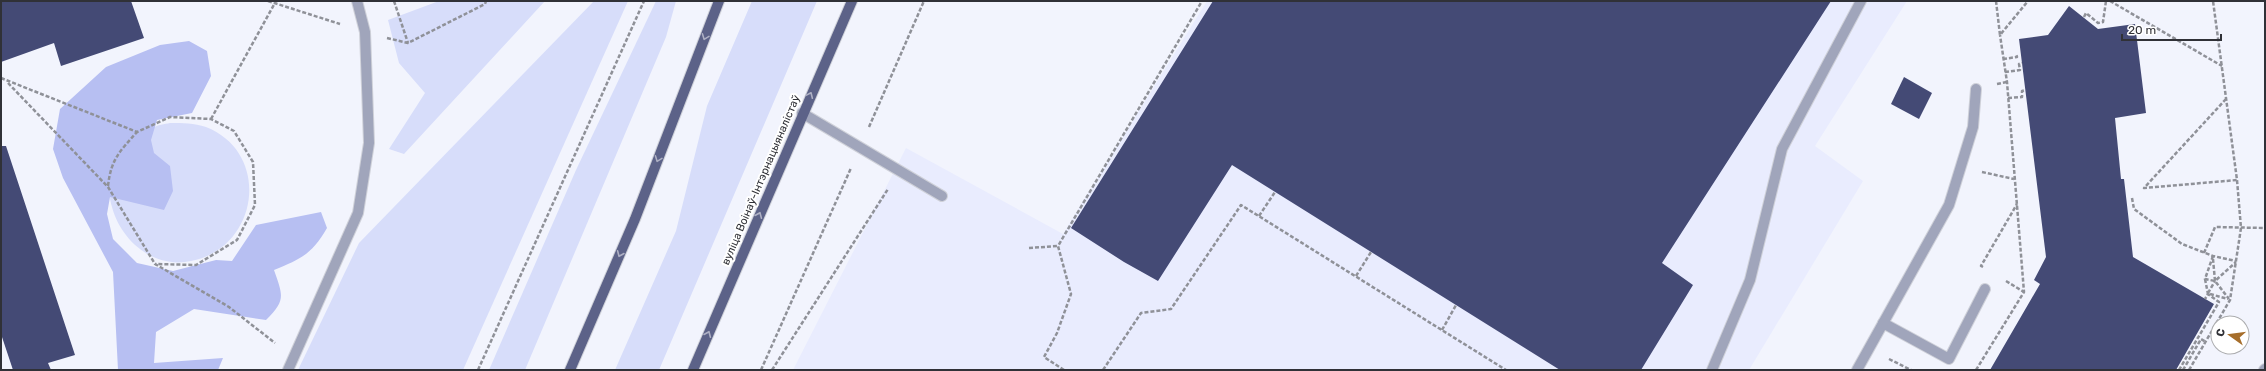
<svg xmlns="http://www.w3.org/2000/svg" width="2266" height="371" font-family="Rubik,sans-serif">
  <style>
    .built { fill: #e9ecfe }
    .green { fill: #d7ddfa }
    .forest { fill: #b7bff2 }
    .building { fill: #444a75 }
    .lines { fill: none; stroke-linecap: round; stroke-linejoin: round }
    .minor-casing { stroke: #cfd1d9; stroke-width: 12 }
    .major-casing { stroke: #cfd1d9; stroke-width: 12 }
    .path { stroke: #8f9198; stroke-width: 2.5; stroke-dasharray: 4 2; stroke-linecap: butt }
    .minor { stroke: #a0a5bb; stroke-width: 10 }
    .major { stroke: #5c6288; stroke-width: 10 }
    .oneway { stroke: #aeb0c4 }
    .labels { text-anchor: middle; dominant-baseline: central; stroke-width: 4; stroke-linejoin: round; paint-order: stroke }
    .street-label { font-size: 11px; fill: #303137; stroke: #fff }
  </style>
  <rect width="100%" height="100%" fill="#f2f4fd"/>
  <!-- built -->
  <path class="built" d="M1207,1H1907L1815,146L1863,181L1749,370H793L906,148L1063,234Z"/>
  <!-- green -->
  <g class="green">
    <path d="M439,1H545L404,154L389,149L425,93L399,63L388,20Z"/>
    <path d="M594,1H628L463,370H298L359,243Z"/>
    <path d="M656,1H676L666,37L525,370H489L576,170Z"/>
    <path d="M752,1H817L659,370H615L676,231L707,106Z"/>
    <path d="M170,123C183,123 194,123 206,127C272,153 259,248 191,261C154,269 121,241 112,207C110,201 108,189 111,183C115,172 127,161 134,152C139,145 146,132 153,128C157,125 165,124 170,123Z"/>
  </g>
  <!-- forest -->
  <path class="forest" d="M189,41L207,51L211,76L192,113L157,120L151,140L154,153L170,166L173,191L164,210L110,197L107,214L113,239L137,263L173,271L216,260L232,261L256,225L321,212L327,228C312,254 301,259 274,270C283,296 286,300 266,320L194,309L156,332L154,363L223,358L218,370H118L113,272L63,178L53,149L60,109L106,67L160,45Z"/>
  <!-- building -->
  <g class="building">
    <path d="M1,1H131L144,38L61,66L54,43L1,62Z"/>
    <path d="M1213,1H1831L1662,263L1693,285L1641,370H1560L1232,165L1158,281L1124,262L1071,228Z"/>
    <path d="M2069,6L2098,29L2135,24L2146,113L2115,118L2121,179H2124L2133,257L2214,304L2176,370H1990L2040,284L2034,280L2046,257L2019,39L2048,35Z"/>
    <path d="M1904,77L1932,93L1919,119L1891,104Z"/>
    <path d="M1,146H6L75,355L48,363L51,370H13L1,334Z"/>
  </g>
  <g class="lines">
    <!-- minor casing -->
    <g class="minor-casing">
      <g id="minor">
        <path d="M802,113L942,196"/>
        <path d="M1883,323L1949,359L1985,289"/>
        <path d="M288,370L358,213L369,143L365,32L357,1"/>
        <path d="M1712,370L1750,280L1782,149L1861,1"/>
        <path d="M1857,370L1949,205L1973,127L1976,89"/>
        <path d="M2264,370L2265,369"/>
      </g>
    </g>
    <!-- major casing -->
    <g class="major-casing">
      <g id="major">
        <path d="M570,370L635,219L719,1"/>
        <path d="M693,370L852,1"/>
      </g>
    </g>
    <!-- path -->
    <g class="path">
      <path d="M268,1L340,24"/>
      <path d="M394,1L408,43"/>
      <path d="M1996,1L2000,35L2028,1"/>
      <path d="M2110,1L2222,66"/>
      <path d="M2084,17L2086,13L2098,23L2103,22L2106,1"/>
      <path d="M387,38L408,43L485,4L486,1"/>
      <path d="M2003,59L2017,57L2016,54"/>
      <path d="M2005,72L2020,70L2019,64L2022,63"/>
      <path d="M1,78L137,132L170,117L211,119L234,131L253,162L255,205L237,240L196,265L155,264"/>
      <path d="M8,83L108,187L155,264L229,307L275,343"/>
      <path d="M1997,84L2007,82"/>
      <path d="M2008,98L2022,97V91L2026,90"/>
      <path d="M2226,99L2144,188L2237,180"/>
      <path d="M211,119L276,1"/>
      <path d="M869,127L924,1"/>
      <path d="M1982,172L2014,179"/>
      <path d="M108,186C111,159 120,151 137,132"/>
      <path d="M2132,198L2134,209L2182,244L2213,256L2236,261"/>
      <path d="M1259,216L1275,192"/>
      <path d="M1029,248L1058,246"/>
      <path d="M2204,253L2215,227L2265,228"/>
      <path d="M2213,256L2205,279L2215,281L2229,299"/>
      <path d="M2213,259L2215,281L2236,262"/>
      <path d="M1983,267L1981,266L2017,204"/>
      <path d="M1356,276L1371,252"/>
      <path d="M2205,279L2208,294"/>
      <path d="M2006,281L2024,292"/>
      <path d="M2208,293L2215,281"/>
      <path d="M2210,294L2228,299"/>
      <path d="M1442,330L1456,305"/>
      <path d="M1889,359L1911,370"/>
      <path d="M478,370L644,1"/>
      <path d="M761,370L851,168"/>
      <path d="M772,370L888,189"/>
      <path d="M1064,370L1044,357L1057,333L1071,294L1058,246L1202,1"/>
      <path d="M1103,370L1141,313L1171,309L1241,205L1506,370"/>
      <path d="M1976,370L2024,292L2007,82L2000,35"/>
      <path d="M2179,370L2219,302L2208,294L2205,299"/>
      <path d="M2183,370L2201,339L2206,342"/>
      <path d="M2189,370L2230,300L2241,228L2237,180L2213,1"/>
    </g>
    <!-- minor -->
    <use href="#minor" class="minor"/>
    <!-- major -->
    <use href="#major" class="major"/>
  </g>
  <!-- one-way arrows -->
  <defs><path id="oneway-chevron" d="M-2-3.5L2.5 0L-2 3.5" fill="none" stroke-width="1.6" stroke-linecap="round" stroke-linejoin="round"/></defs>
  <g class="oneway">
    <use href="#oneway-chevron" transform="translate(705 37) rotate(111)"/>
    <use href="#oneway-chevron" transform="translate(810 95) rotate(-66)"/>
    <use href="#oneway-chevron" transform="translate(658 159) rotate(111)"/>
    <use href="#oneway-chevron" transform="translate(759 215) rotate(-67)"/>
    <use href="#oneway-chevron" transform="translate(620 254) rotate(113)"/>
    <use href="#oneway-chevron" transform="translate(708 334) rotate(-67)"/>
  </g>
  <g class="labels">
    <!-- street labels -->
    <g class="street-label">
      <text transform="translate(761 180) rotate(-67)">вуліца Воінаў-Інтэрнацыяналістаў</text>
    </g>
  </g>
  <!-- border -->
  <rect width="2266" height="371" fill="none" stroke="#303137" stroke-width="4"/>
  <!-- north arrow -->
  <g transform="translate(2230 335) rotate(284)"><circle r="19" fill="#ffffff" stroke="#acadaf"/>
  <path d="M0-3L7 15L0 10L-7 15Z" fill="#a66e2b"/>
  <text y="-6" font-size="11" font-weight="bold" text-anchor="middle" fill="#303137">С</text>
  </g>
  <!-- scale -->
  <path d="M2122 34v6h99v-6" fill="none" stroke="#303137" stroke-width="2"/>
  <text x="2128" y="34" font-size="12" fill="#303137" stroke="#ffffff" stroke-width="3" paint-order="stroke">20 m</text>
</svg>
